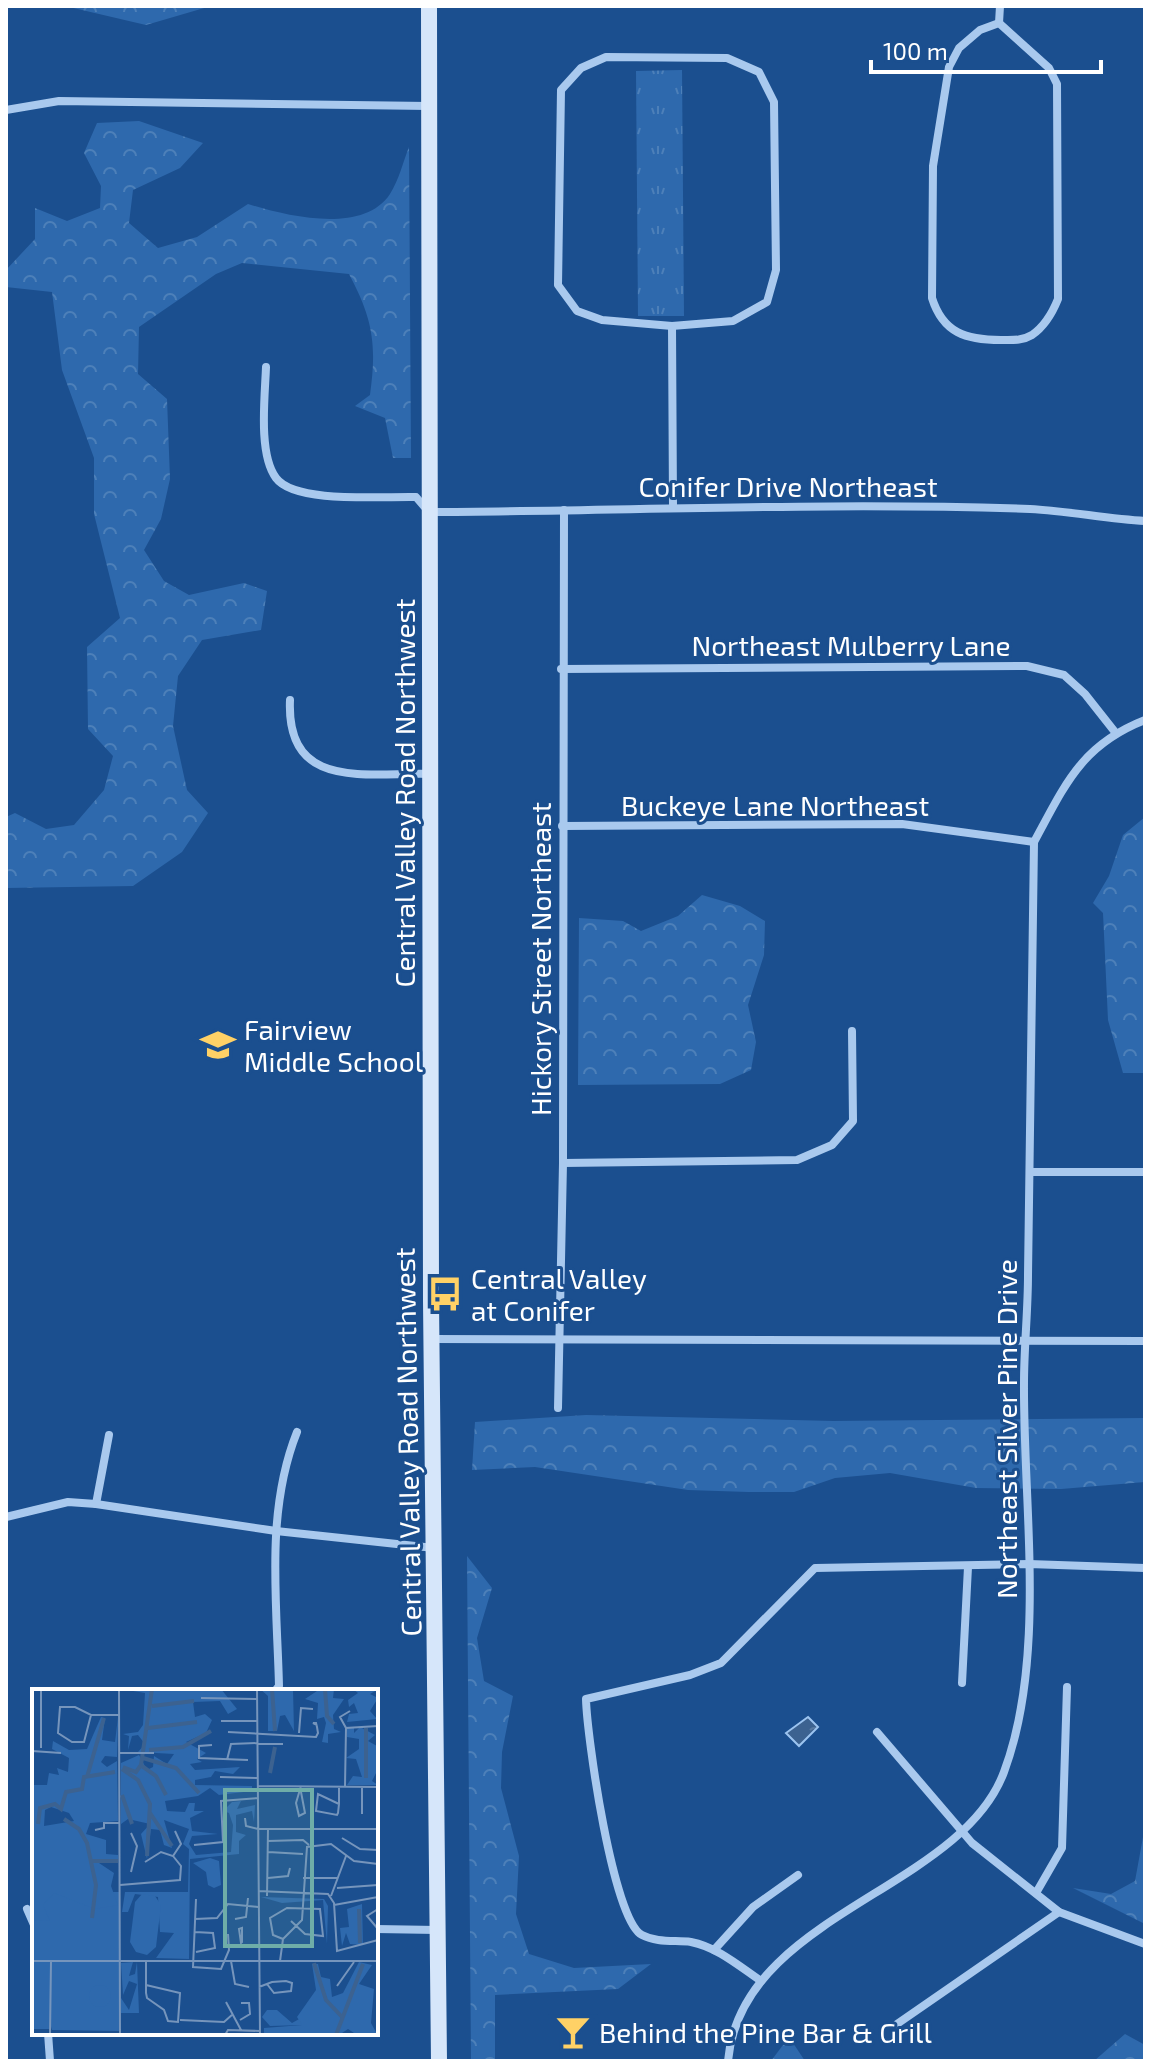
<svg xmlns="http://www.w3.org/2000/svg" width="1151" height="2067" font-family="'Exo 2',sans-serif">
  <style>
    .grass { fill: url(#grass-tufts) }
    .forest { fill: url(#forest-crowns) }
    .water { fill: url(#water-ripples); stroke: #9cc4f0; stroke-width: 2 }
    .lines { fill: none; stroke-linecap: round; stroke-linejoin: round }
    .street { stroke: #a9c9ee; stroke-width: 8 }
    .secondary { stroke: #d6e6fa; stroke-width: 16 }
    .labels { text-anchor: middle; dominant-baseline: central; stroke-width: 6; stroke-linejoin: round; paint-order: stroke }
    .street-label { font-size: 28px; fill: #fff; stroke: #1b4f8f }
    .poi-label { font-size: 28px; fill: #fff; stroke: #1b4f8f; text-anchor: start }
    .inset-river { fill: none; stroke: #3c6290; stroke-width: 4 }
    .inset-road { fill: none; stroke: #7695bc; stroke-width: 2 }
    .view { fill: #6fada8; fill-opacity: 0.15; stroke: #6fada8; stroke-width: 4 }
    .inset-edge { fill: none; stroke: #fff; stroke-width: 4 }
  </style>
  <defs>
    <pattern id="grass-tufts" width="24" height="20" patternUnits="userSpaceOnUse" patternTransform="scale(2)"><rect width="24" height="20" fill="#2e69ad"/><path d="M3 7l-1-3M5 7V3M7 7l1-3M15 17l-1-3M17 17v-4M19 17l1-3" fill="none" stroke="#4d80b9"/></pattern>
    <pattern id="forest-crowns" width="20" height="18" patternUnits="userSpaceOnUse" patternTransform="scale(2)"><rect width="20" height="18" fill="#2e69ad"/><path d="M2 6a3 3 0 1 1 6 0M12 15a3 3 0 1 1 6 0" fill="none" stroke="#4d80b9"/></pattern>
    <pattern id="water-ripples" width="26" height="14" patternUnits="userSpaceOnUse" patternTransform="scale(2)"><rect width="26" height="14" fill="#3c6290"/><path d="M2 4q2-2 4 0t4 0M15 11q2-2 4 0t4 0" fill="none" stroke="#597aa1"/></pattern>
  </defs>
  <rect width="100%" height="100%" fill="#1b4f8f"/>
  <!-- grass -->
  <path class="grass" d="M682,70L684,316H638L636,71Z"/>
  <!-- forest -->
  <g class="forest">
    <path d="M65,6H211L146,25Z"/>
    <path d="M139,121L203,143L180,168L133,190L129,223L158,248L197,237L248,204C286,216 363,235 390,194C399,180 403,162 409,147L411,458H393L385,418L355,406L370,395C377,345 373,319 349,274L242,263L216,274L139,327L138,374L167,399L170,479L161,519L144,550L164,581L189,595L244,583L267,591L261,630L202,640L178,676L173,726L187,790L208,813L182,852L133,886L6,888V817L15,813L46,829L74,825L104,790L113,756L88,729L87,647L120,618L94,514V458L62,370L52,292L6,287V270L35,239V208L67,221L100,208L101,186L84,153L97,123Z"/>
    <path d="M1145,817V1073H1123L1108,1020L1103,913L1093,903L1109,876L1123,835Z"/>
    <path d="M702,895L740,906L765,921L764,955L748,1005L756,1042L751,1070L720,1084L578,1085L579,918L623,921L641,931L678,916Z"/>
    <path d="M586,1415L833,1421L1145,1418V1482L1061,1489L976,1488L890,1473L835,1478L794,1492H749L688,1490L535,1467L472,1470L475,1422Z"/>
    <path d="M467,1556L492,1588L477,1638L484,1681L513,1696L502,1752L501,1788L519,1856L516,1914L529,1954L574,1968L651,1964L618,1989L495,1995V2061H471Z"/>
    <path d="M1145,1826V1924L1073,1888L1111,1894L1135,1881Z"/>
    <path d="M1125,2034L1145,2045V2061H1094Z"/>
    <path d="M789,2037L805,2061H771Z"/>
  </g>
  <!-- water -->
  <path class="water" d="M808,1717L818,1727L799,1746L786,1733Z"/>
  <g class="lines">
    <!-- street -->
    <g class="street">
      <path d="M999,23L1049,68L1057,84L1058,299C1052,314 1045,326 1032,335C1022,341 1012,340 1001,340C966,340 943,333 932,298L933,166L949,67L959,48L980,30Z"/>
      <path d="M999,23L1000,6"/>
      <path d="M606,57L727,58L759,72L774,102L776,270L767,302L733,321L672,326L602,320L577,311L558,285L561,90L581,68Z"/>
      <path d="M6,110L59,101L429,106"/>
      <path d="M672,326L673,506"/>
      <path d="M266,367C265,396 258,454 276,478C295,504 384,496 416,497L429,512C630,511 830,502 1030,509C1069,511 1107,519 1145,521"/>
      <path d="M561,669L1027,666L1064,675L1085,694L1115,732"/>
      <path d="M290,700C286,792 367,772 430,774"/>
      <path d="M562,826L902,824L1034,842"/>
      <path d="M563,1163L797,1160L832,1145L853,1121L852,1031"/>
      <path d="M1030,1172H1145"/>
      <path d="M432,1339L1145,1341"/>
      <path d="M558,1408L563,1163L564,510"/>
      <path d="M96,1504L109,1435"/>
      <path d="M6,1517L68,1502L96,1504L276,1531L434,1548"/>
      <path d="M962,1683L968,1567"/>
      <path d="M275,1691L279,1686C277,1602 265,1512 297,1432"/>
      <path d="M877,1732L972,1843L1059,1912L1145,1944"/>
      <path d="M1036,1893L1062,1848L1067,1687"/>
      <path d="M27,1909L34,1925"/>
      <path d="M376,1929L437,1930"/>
      <path d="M714,1950L753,1907L798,1875"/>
      <path d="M761,1981C739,1966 717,1947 691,1942C675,1940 657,1943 642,1935C613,1920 587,1737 586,1699L690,1675L721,1663L815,1568L1029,1564L1145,1568"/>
      <path d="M897,2024L1059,1912"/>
      <path d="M48,2033L50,2061"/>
      <path d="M728,2061C741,1914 960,1891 1004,1772C1047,1657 1023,1505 1024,1383C1024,1347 1028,1311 1028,1275C1030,1131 1032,986 1034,842C1065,785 1081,745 1145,720"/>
    </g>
    <!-- secondary -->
    <path class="secondary" d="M429,6L431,1301L439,2061"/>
  </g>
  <!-- icons -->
  <defs>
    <g id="school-bare" transform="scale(2.76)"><path d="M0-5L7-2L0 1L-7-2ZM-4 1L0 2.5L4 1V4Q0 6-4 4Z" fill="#ffd166" stroke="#1b4f8f" stroke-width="2.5" paint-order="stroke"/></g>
    <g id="bus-bare" transform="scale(2.76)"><path d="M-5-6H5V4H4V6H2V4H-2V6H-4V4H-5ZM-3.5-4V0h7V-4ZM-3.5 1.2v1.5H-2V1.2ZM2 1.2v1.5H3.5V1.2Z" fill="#ffd166" stroke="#1b4f8f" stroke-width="2.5" paint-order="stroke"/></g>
    <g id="bar-bare" transform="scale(2.76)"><path d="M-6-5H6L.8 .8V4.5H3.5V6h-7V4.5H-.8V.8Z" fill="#ffd166" stroke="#1b4f8f" stroke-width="2.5" paint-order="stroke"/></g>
  </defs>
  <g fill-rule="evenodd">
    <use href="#school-bare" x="218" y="1045"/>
    <use href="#bus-bare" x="445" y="1294"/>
    <use href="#bar-bare" x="573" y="2032"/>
  </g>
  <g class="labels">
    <!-- street labels -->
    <g class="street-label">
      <text x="788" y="486">Conifer Drive Northeast</text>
      <text x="851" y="645">Northeast Mulberry Lane</text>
      <text transform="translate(404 793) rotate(-90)">Central Valley Road Northwest</text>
      <text x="775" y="805">Buckeye Lane Northeast</text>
      <text transform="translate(540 959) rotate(-90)">Hickory Street Northeast</text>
      <text transform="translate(1006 1429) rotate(-90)">Northeast Silver Pine Drive</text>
      <text transform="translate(407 1442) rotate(-91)">Central Valley Road Northwest</text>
    </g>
    <!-- poi labels -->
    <g class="poi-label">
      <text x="244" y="1029">Fairview<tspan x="244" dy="32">Middle School</tspan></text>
      <text x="471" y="1278">Central Valley<tspan x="471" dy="32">at Conifer</tspan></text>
      <text x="599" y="2032">Behind the Pine Bar &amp; Grill</text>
    </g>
  </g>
  <!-- overview -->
  <g transform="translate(32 1689)">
    <rect width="346" height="346" fill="#1b4f8f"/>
    <path d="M0,203H88V342L20,341L0,272ZM235,321H245L260,334L269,329L271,336L238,337L230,328Z" fill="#2e69ad"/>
    <path d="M89,0H189L205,20L196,25L188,12L161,13L163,28L173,25L180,31L174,44L154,53L174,64L165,70L170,73L158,75L163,81L208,78L201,85L183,82L179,88L163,91V96L220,97V102L187,106L178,99L166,107L133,112L135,122L153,123L157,114H163L162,122H172L158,129L160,142L186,145L160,147L157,155L164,166L199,163L201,136L197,124L191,122L200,113L209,112L205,120L223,116L222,133L220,122L204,126V143L214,146L207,152V165L158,170L157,270L124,269L142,244L128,243L126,208L103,205L96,223H90L93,203H156L157,160L151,155L157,140L132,131L140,159L132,156L128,141L119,140L115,170L109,145L118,135L96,130L89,135V74L107,66L115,81L121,78L122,67L135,75L142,65L106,63L113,55L106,46L100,47L96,61L97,47L91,45L106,43L111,36L113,4ZM228,0H261L262,42L253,26L248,27L245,42H236V7ZM288,0H302L301,9L312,10L301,26L302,40L309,43L296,45V54L290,53L294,34L292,28L285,30L286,14L273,10ZM321,0L345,1L338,5L346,9L338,22L345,30L315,33L317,25L326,24L322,14L317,18L316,11L326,4ZM69,28L73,29L70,51L83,53L86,28L85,68L73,67L69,73L75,78L85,72L86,132L58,134L54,145L74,151V165L86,166V174H67L82,184L79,197L86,216L63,220L22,204L11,216L18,232L0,231V96H15L17,84L27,86L25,79L36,83L37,69L20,60L21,52L37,61L55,60ZM19,118L37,124L42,132L12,137L13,121ZM322,38V44L328,38L343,46L336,52L345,57L346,80L340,92L346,96H315L321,87L330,88L324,70L314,69L327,60V50L315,48V39ZM229,208L292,210L296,217L295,255L291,211L250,214ZM330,215L331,256L318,255L314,244L310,257L308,239L317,238L315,220ZM101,273L97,287L103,285L105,273L107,324H89V309L97,321L105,295L97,292L91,306L89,274ZM327,273L340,276L327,295L342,300L339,334L345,345L325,346L316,340L307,346H232V339L270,336L265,328L284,301L280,275H286L289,288L298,290L300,308L311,304ZM0,274H18V340H0Z" fill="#2e69ad" fill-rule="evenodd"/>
    <path d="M178,169L187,172L189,196L182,199L176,196L174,183L161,174ZM110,205L123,207L129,216L124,258L115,266L104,263L98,253L103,213ZM57 307a11 11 0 1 1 22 0a11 11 0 1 1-22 0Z" fill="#2e69ad"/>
    <path class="inset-river" d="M240,0L243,42M293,0L295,27L302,35M120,17L162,12M116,39L165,33M334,39V89M117,61L151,58L179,42M111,69L144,79L167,104M110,77L124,87L134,106M91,78L104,83L109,76L120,0M90,80L106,91L118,115L115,167M238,84L243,58M55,88L72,29M90,106L100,135M118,124L140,157M32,130L47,140L55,154L64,196L60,229M6,135L8,119L23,115L29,120L34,103L50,100L52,88L83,83M57,172H86M327,220L328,254M282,274L294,311L311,329M304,346L331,275"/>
    <path class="inset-road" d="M9,0V59M87,0L88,346M225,0L228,346M169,9L225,10M59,26L52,53H40L26,44L28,18H43L59,26H87M189,32H226M314,39L308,28L318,22M196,43L284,48L286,44L285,38L284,34H281L285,36M267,44L269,19L281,20M226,55H251M180,56L167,57V69L216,71M0,62L29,64M87,64H122M195,71L199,55L226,54M188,88L226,89M226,97L346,98M307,97V115L306,124L305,126L284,122L286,105L307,115M313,97L314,39L346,37M330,97V125M269,103L273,124L267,127L264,114L269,97M213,129L214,137L226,140H346M63,141L72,139V134H88M99,144L105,157L99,183M310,149L328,160L346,161M236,152L271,151L277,156M162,156L191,153L189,112L226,109M236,163L271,165M141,167L149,155L143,142M236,189L256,187L258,179M271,189H306M88,196L148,191L149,177L141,167L129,163L113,173M305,199L346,196M226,202L296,205L302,214L305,262L346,251M235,207L236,140M299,207L314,167M164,210L161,278L189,280L197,261L196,245M302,216L346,208M346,220L335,227L346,240M163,230L185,229L196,215L226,218M203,230L214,228L216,209M210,239V253L209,254L207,240ZM163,243L181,244L183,259L164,263M251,250L241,246L238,229L255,219L288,220L291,247L273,245L259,232M0,272H346M114,272V304L115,309L132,321L136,332L146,333L148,304L114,296M199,272L203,295L217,298M248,272L251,250L270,231L275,158L299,155L322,172L346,175M305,297L322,273M227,298L240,293L254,292L260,294L259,302L242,304L235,295M194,313L209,341M148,331L192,333L201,325M208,331L218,325L217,314H209M18,346L19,272M193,346L196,341L228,342"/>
    <path class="view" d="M193,101H280V257H193Z"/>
    <rect width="346" height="346" class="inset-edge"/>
  </g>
  <!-- border -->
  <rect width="1151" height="2067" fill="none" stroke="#ffffff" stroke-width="16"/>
  <!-- scale -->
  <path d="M871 60v12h230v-12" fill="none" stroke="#ffffff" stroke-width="4"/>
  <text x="883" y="60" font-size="24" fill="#ffffff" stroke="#1b4f8f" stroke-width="6" paint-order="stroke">100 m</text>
</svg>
